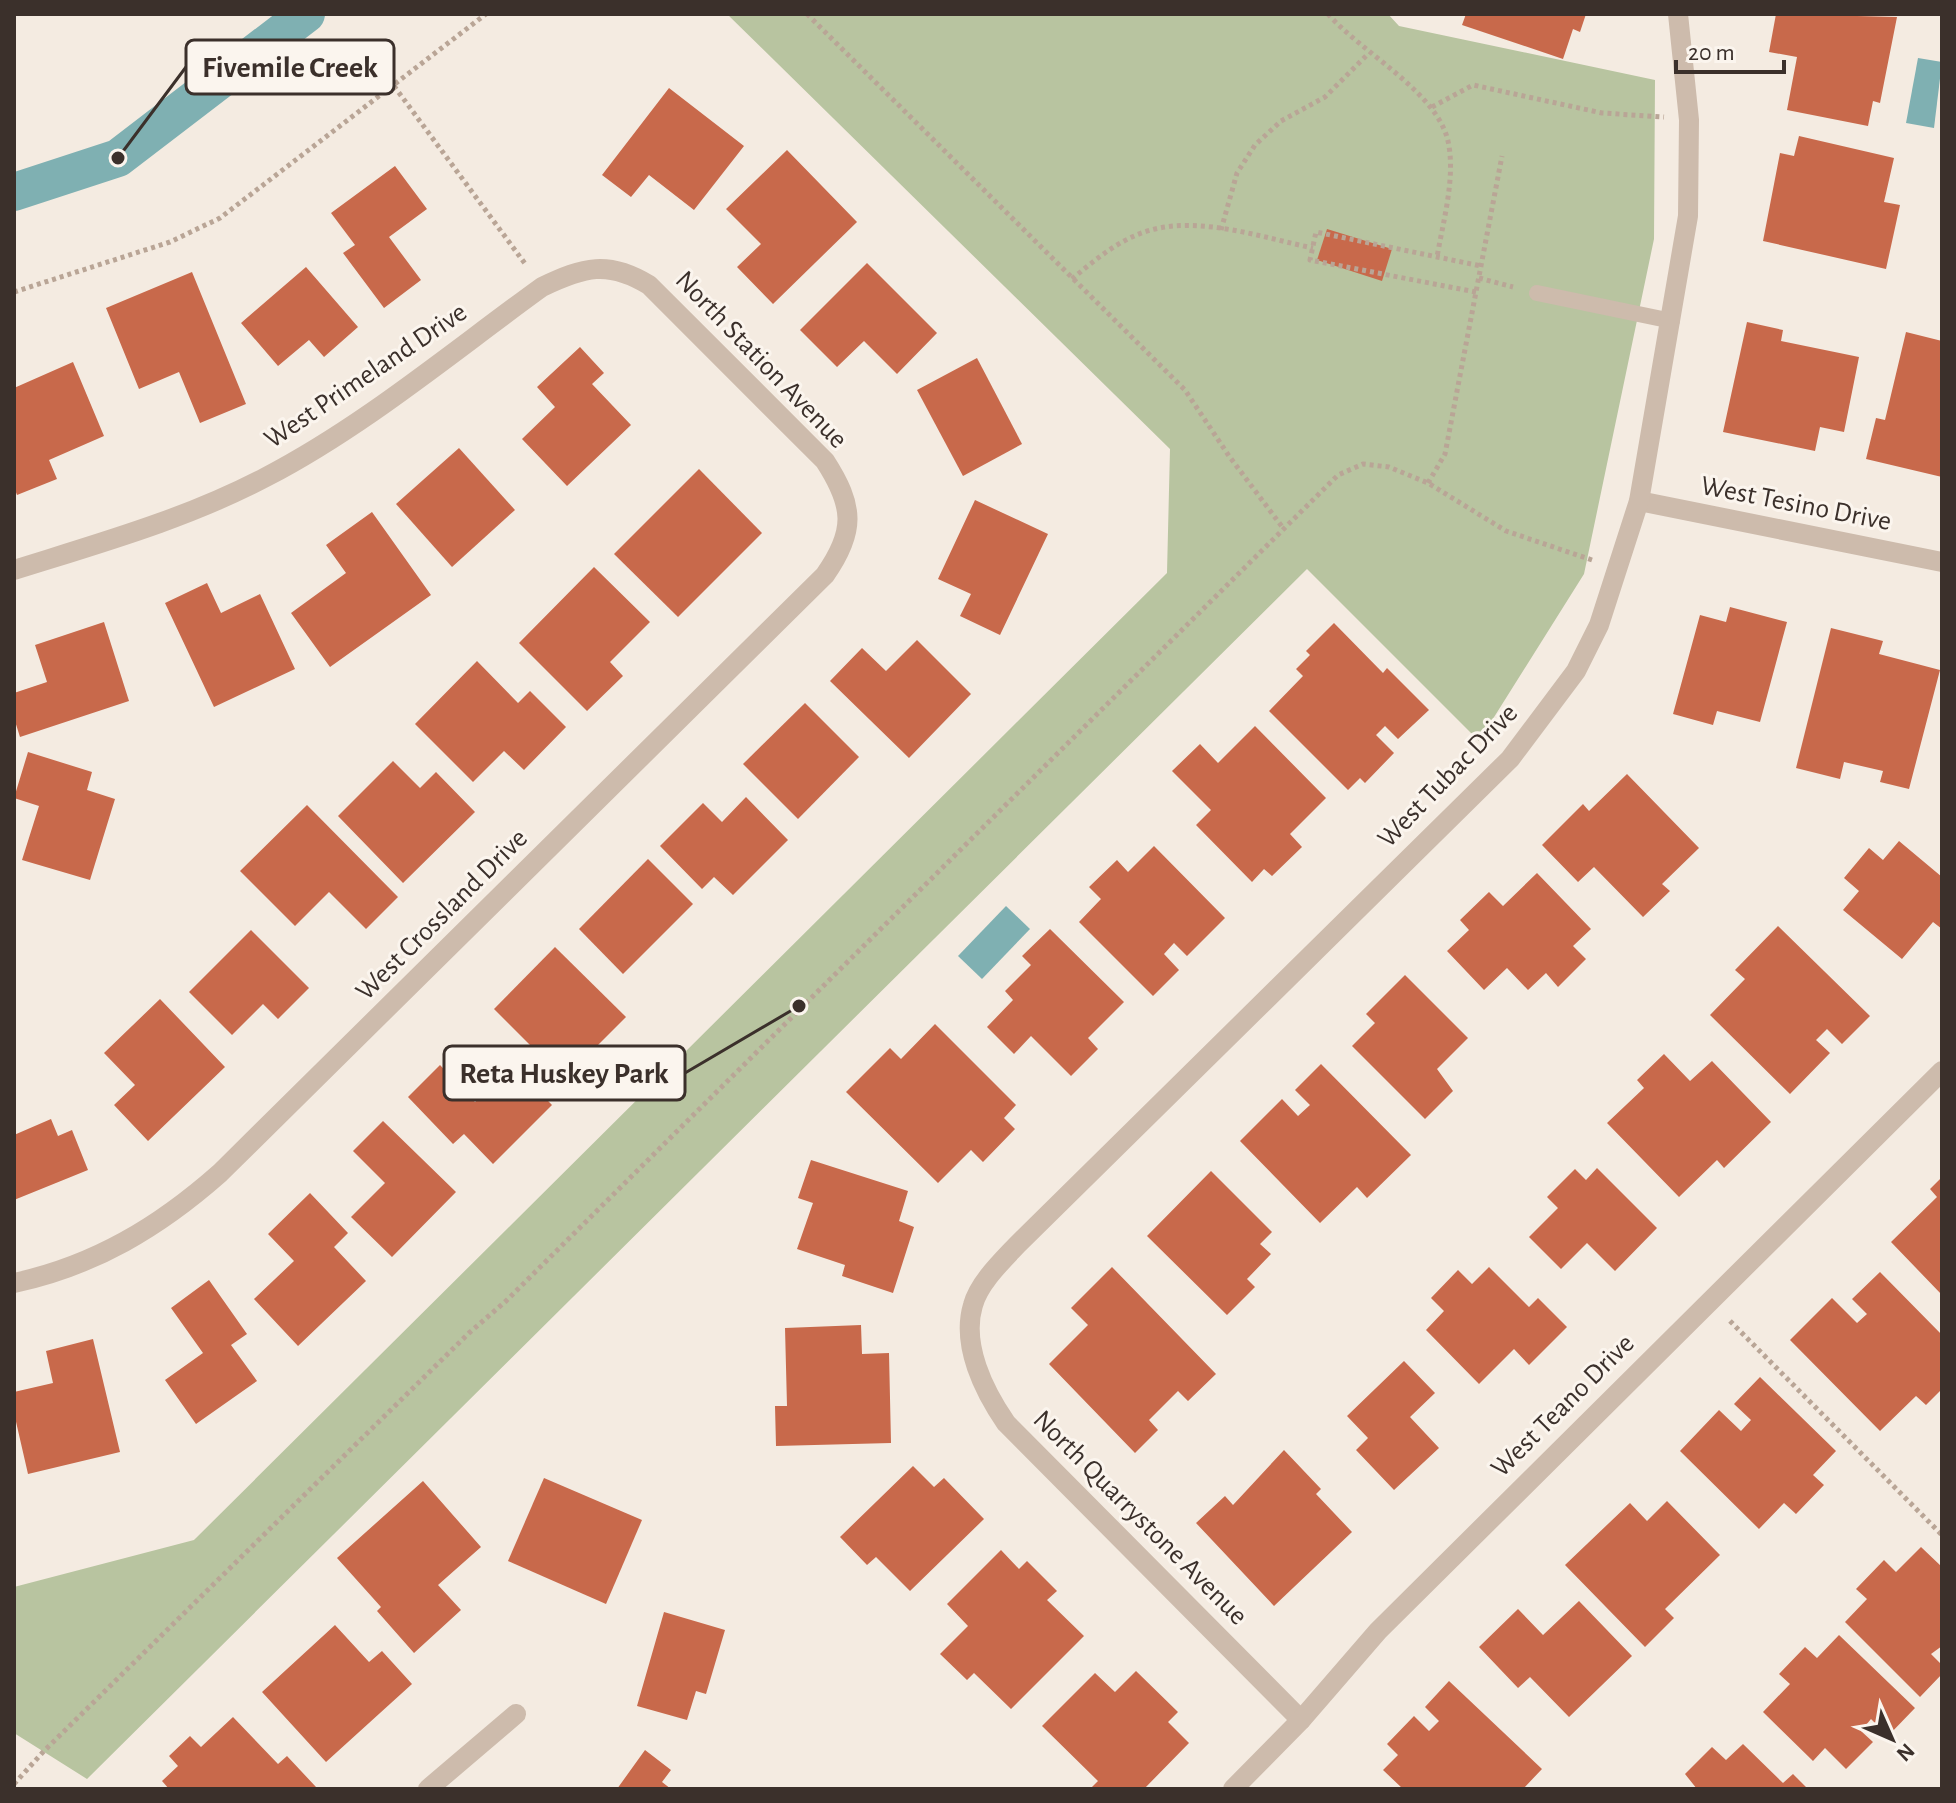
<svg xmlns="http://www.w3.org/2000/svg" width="1956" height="1803" font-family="'Alegreya Sans',sans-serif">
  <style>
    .green { fill: #b8c4a0 }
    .water { fill: #7fb0b2 }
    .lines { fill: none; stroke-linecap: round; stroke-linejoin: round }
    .canal { stroke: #7fb0b2; stroke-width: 38 }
    .building { fill: #c8694b }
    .path { stroke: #b9a596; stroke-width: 5; stroke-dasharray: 4 4; stroke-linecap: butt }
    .lane { stroke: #cdbbac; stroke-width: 16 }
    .street { stroke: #cdbbac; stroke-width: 20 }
    .labels { text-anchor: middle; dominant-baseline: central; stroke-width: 6; stroke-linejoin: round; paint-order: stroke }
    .street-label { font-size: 28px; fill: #3b302b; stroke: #fbf5ee }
    .leader { fill: none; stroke: #3b302b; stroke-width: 3 }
    .callout-dot { fill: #3b302b; stroke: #fbf5ee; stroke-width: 3 }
    .callout { fill: #fbf5ee; stroke: #3b302b; stroke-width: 3 }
    .callout-label { font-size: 30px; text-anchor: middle; font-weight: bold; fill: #3b302b }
  </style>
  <rect width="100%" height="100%" fill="#f4ebe1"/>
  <!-- green -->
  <path class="green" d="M727,14H1388L1399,26L1655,80L1654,239L1584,574L1479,741L1307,569L87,1779L14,1733V1587L194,1540L1167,573L1170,449Z"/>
  <!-- water -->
  <g class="water">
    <path d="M1918,58L1942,62L1934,128L1906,123Z"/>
    <path d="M1006,906L1030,929L982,979L958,956Z"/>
  </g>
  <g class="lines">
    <!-- canal -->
    <path class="canal" d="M14,192L118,158L306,14"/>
  </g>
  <!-- building -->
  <g class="building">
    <path d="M1466,14H1586L1580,32L1573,29L1563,59L1462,25Z"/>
    <path d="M1776,14L1897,17L1880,103L1873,101L1868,126L1787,110L1797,57L1769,52Z"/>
    <path d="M669,88L744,146L694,210L649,175L631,197L602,175Z"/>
    <path d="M1799,136L1894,158L1884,202L1900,205L1886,269L1763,241L1780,153L1794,156Z"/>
    <path d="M787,150L857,222L773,304L737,267L761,244L726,209Z"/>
    <path d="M395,166L427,209L389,237L421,280L384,308L343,253L355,245L331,213Z"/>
    <path d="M1327,229L1392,249L1382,281L1317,260Z"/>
    <path d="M867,263L937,333L897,374L864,341L837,367L800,330Z"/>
    <path d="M306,267L358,327L324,357L309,340L278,366L241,323Z"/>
    <path d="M192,272L246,404L200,423L179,372L139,389L106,308Z"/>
    <path d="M1747,322L1783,330L1781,341L1859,357L1844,432L1820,427L1815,451L1723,432Z"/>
    <path d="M1906,332L1942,341V477L1866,459L1876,418L1885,420Z"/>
    <path d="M580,347L604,373L592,384L631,425L567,486L522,439L555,407L537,387Z"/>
    <path d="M977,358L1022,444L963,476L917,390Z"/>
    <path d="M73,362L104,436L49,460L57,479L17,495L14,487V388Z"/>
    <path d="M459,448L515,510L452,567L396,504Z"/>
    <path d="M699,469L762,533L678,617L614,554Z"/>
    <path d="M975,500L1048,534L1000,635L960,616L971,594L938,579Z"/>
    <path d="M372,512L431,595L330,667L291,613L346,573L326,545Z"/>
    <path d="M594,567L650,622L610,662L623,676L587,711L519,643Z"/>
    <path d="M207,583L221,613L260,594L295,669L214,707L165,603Z"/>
    <path d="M1730,607L1787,622L1760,722L1717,711L1713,725L1673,714L1700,615L1726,622Z"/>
    <path d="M104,622L129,701L20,737L14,718V693L47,682L35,645Z"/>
    <path d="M1334,623L1383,673L1387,668L1429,710L1398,739L1385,726L1376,735L1394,753L1365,783L1360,778L1348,790L1269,711L1303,676L1296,669L1310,655L1306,651Z"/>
    <path d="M1831,628L1883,641L1879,654L1940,670L1909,789L1880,782L1883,771L1844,762L1840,779L1796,768Z"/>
    <path d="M917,640L971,694L909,758L830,681L862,648L886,671Z"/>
    <path d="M477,661L518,703L530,691L566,727L524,770L504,751L473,782L415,724Z"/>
    <path d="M805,703L859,757L798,819L743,764Z"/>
    <path d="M1255,726L1326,798L1290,834L1302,847L1272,876L1264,869L1252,882L1196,825L1211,810L1172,771L1200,744L1218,763Z"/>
    <path d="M28,752L92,772L87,790L115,799L90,880L22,860L39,806L14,798Z"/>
    <path d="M393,761L420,788L436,772L475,812L403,883L338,816Z"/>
    <path d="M1627,774L1699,848L1662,884L1670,891L1643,917L1594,867L1578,882L1542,845L1583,804L1589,811Z"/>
    <path d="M746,797L788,840L733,895L714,877L702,889L660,846L703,803L722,822Z"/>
    <path d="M307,805L398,897L366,929L329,892L295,926L240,871Z"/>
    <path d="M1899,841L1942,877V929L1933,922L1902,959L1843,910L1859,891L1844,878L1869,848L1883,860Z"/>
    <path d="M1154,846L1225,918L1187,956L1174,943L1164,954L1179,970L1153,996L1079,922L1101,899L1089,887L1117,860L1128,872Z"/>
    <path d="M648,859L693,904L623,974L579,929Z"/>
    <path d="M1537,873L1591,929L1573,946L1586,959L1558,987L1546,973L1528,990L1507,968L1484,990L1447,951L1469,930L1460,920L1489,892L1503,906Z"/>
    <path d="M1778,926L1870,1016L1842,1044L1827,1029L1816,1040L1830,1053L1790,1094L1710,1015L1745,979L1735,970Z"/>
    <path d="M1050,929L1124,1002L1088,1038L1098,1049L1071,1076L1031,1036L1014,1054L987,1027L1013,1000L1005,991L1031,965L1022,956Z"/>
    <path d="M251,930L309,988L278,1019L263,1004L232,1035L189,992Z"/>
    <path d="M555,947L626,1017L564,1079L494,1009Z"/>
    <path d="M1405,975L1468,1038L1437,1069L1453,1091L1425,1119L1352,1046L1375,1023L1366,1014Z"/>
    <path d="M160,999L225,1067L148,1141L114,1105L135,1085L104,1053Z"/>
    <path d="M935,1024L1016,1105L1004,1118L1015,1129L983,1162L971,1150L938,1183L846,1092L890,1048L901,1059Z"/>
    <path d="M1664,1054L1690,1081L1712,1061L1771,1122L1724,1168L1717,1160L1679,1197L1607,1123L1644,1088L1637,1080Z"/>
    <path d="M1321,1064L1411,1155L1367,1198L1357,1187L1320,1223L1240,1141L1282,1099L1298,1116L1310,1105L1295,1090Z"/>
    <path d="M440,1065L475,1102L513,1065L552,1105L493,1164L464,1134L453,1144L408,1097Z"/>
    <path d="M51,1119L58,1136L72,1130L88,1170L14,1200V1135Z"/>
    <path d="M383,1121L456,1192L392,1257L351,1217L385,1183L353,1151Z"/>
    <path d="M811,1160L908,1191L899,1221L914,1227L893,1293L842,1276L845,1265L797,1249L813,1203L798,1198Z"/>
    <path d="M1597,1168L1657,1228L1615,1271L1587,1243L1561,1269L1529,1237L1558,1208L1547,1197L1575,1169L1586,1180Z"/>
    <path d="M1211,1171L1272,1232L1260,1244L1271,1254L1247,1279L1255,1287L1227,1315L1147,1236Z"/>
    <path d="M1942,1177V1295L1891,1242L1937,1197L1930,1189Z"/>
    <path d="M310,1193L348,1233L334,1247L366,1281L298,1346L254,1299L294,1261L268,1234Z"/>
    <path d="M1112,1267L1216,1374L1188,1401L1178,1391L1149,1420L1158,1430L1135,1453L1049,1364L1088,1325L1071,1308Z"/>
    <path d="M1489,1267L1529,1307L1538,1298L1567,1327L1529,1365L1514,1349L1479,1384L1426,1330L1444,1311L1431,1298L1458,1270L1472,1284Z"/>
    <path d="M1880,1272L1942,1335V1389L1926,1405L1916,1396L1880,1431L1790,1340L1832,1298L1857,1323L1867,1314L1852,1299Z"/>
    <path d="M209,1280L247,1334L231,1345L257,1381L196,1424L165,1380L203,1353L171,1308Z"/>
    <path d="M861,1325L862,1354L889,1353L891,1443L776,1446L775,1406H787L785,1328Z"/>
    <path d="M93,1339L120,1452L28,1474L14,1413V1392L53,1383L46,1351Z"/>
    <path d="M1404,1361L1435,1393L1410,1417L1439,1448L1394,1490L1356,1450L1368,1438L1347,1416Z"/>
    <path d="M1760,1377L1836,1451L1813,1475L1824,1485L1796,1514L1784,1503L1759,1529L1680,1451L1719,1410L1741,1431L1751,1420L1734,1404Z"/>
    <path d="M1284,1450L1321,1489L1316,1494L1352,1532L1274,1606L1196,1523L1225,1496L1233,1505Z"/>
    <path d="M913,1466L934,1487L944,1478L984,1519L910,1591L876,1557L867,1565L840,1537Z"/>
    <path d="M544,1478L642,1520L606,1604L508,1561Z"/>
    <path d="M423,1481L481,1547L438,1585L461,1610L414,1653L377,1611L381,1607L337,1558Z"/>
    <path d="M1667,1501L1720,1555L1665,1609L1674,1618L1645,1647L1565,1565L1630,1503L1647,1521Z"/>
    <path d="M1921,1547L1942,1567V1646L1931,1654L1942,1665V1674L1920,1697L1845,1622L1867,1599L1856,1589L1884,1560L1896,1572Z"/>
    <path d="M1001,1550L1019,1569L1027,1561L1057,1591L1047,1600L1084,1636L1011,1709L974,1673L967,1680L940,1654L968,1626L947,1604Z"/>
    <path d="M1579,1601L1632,1656L1569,1717L1530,1677L1518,1688L1479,1647L1518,1609L1543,1635Z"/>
    <path d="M664,1612L725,1630L706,1694L696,1691L687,1720L637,1706Z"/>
    <path d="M335,1625L369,1662L382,1651L412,1684L326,1762L262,1692Z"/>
    <path d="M1839,1635L1915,1708L1888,1736L1871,1719L1861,1731L1873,1742L1846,1769L1825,1748L1813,1761L1763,1712L1790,1684L1779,1674L1805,1647L1817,1658Z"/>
    <path d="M1136,1671L1178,1712L1168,1722L1189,1743L1144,1789H1090L1098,1781L1042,1726L1095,1673L1115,1692Z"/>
    <path d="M1449,1681L1542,1769L1523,1789H1403L1383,1770L1398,1755L1387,1744L1414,1716L1429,1731L1439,1721L1425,1707Z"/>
    <path d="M233,1717L278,1764L287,1756L316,1787L169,1789L162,1781L178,1766L169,1756L190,1736L201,1747Z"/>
    <path d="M1743,1744L1783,1783L1793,1774L1808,1789H1697L1685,1774L1712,1747L1726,1760Z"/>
    <path d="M645,1750L671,1770L662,1782L671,1789H617Z"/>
  </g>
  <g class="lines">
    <!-- path -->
    <g class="path">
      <path d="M807,14L1185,390L1229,456L1283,528"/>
      <path d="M1328,14C1362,53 1437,92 1448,141C1456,177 1443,222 1437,257"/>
      <path d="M394,86L526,265"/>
      <path d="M1432,107L1473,85L1602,113L1664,117"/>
      <path d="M1221,230L1237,173L1255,145L1281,121L1325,97L1368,54"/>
      <path d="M1479,278L1513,287"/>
      <path d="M1072,279C1096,259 1121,238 1151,230C1201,216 1264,238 1313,248"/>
      <path d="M14,292L170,242L220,218L486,14"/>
      <path d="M1476,292L1310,260L1316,232L1481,266"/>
      <path d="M1428,483L1445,454L1502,156"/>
      <path d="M1730,1321L1942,1535"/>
      <path d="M14,1784L44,1751L469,1333L506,1301L1338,475L1363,464L1389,467L1428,483L1506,531L1592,560"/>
    </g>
    <!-- lane -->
    <path class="lane" d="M1537,293L1672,321"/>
    <!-- street -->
    <g class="street">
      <path d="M1639,501L1942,562"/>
      <path d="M14,570C100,543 186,519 266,477C364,426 452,352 542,287C584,267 608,260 649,285L825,461C854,506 856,531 825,575L220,1173C159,1227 94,1266 14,1283"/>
      <path d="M1301,1720L1006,1423C984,1391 961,1345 973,1305C979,1283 1001,1262 1017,1245L1510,759L1576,671L1599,625L1639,501L1688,216L1689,120L1678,14"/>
      <path d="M428,1789L516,1714"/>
      <path d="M1233,1789L1301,1720L1378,1631L1942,1071"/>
    </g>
  </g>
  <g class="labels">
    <!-- street labels -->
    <g class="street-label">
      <text transform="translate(761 360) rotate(46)">North Station Avenue</text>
      <text transform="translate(366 376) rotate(-34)">West Primeland Drive</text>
      <text transform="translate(1796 504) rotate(11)">West Tesino Drive</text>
      <text transform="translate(1448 776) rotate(-46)">West Tubac Drive</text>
      <text transform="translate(442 915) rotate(-45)">West Crossland Drive</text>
      <text transform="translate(1563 1406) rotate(-45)">West Teano Drive</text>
      <text transform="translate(1140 1518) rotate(45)">North Quarrystone Avenue</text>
    </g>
  </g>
  <!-- callouts -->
  <path class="leader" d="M118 158L186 67M799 1006L685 1073"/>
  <g class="callout-dot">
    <circle cx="118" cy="158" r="8"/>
    <circle cx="799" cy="1006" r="8"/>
  </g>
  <g class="callout">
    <rect x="186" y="40" width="208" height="54" rx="8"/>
    <rect x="444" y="1046" width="241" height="54" rx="8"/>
  </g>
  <g class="callout-label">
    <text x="290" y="77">Fivemile Creek</text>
    <text x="564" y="1083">Reta Huskey Park</text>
  </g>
  <!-- border -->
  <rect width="1956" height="1803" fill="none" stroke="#3b302b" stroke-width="32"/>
  <!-- north arrow -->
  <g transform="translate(1892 1739) rotate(135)" stroke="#fbf5ee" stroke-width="6" paint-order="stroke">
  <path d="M0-6L14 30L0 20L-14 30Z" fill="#3b302b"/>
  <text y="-12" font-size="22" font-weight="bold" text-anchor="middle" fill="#3b302b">N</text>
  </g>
  <!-- scale -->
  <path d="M1676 60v12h108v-12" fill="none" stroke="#3b302b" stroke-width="4"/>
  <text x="1688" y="60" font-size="24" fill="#3b302b" stroke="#fbf5ee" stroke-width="6" paint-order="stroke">20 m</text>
</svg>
